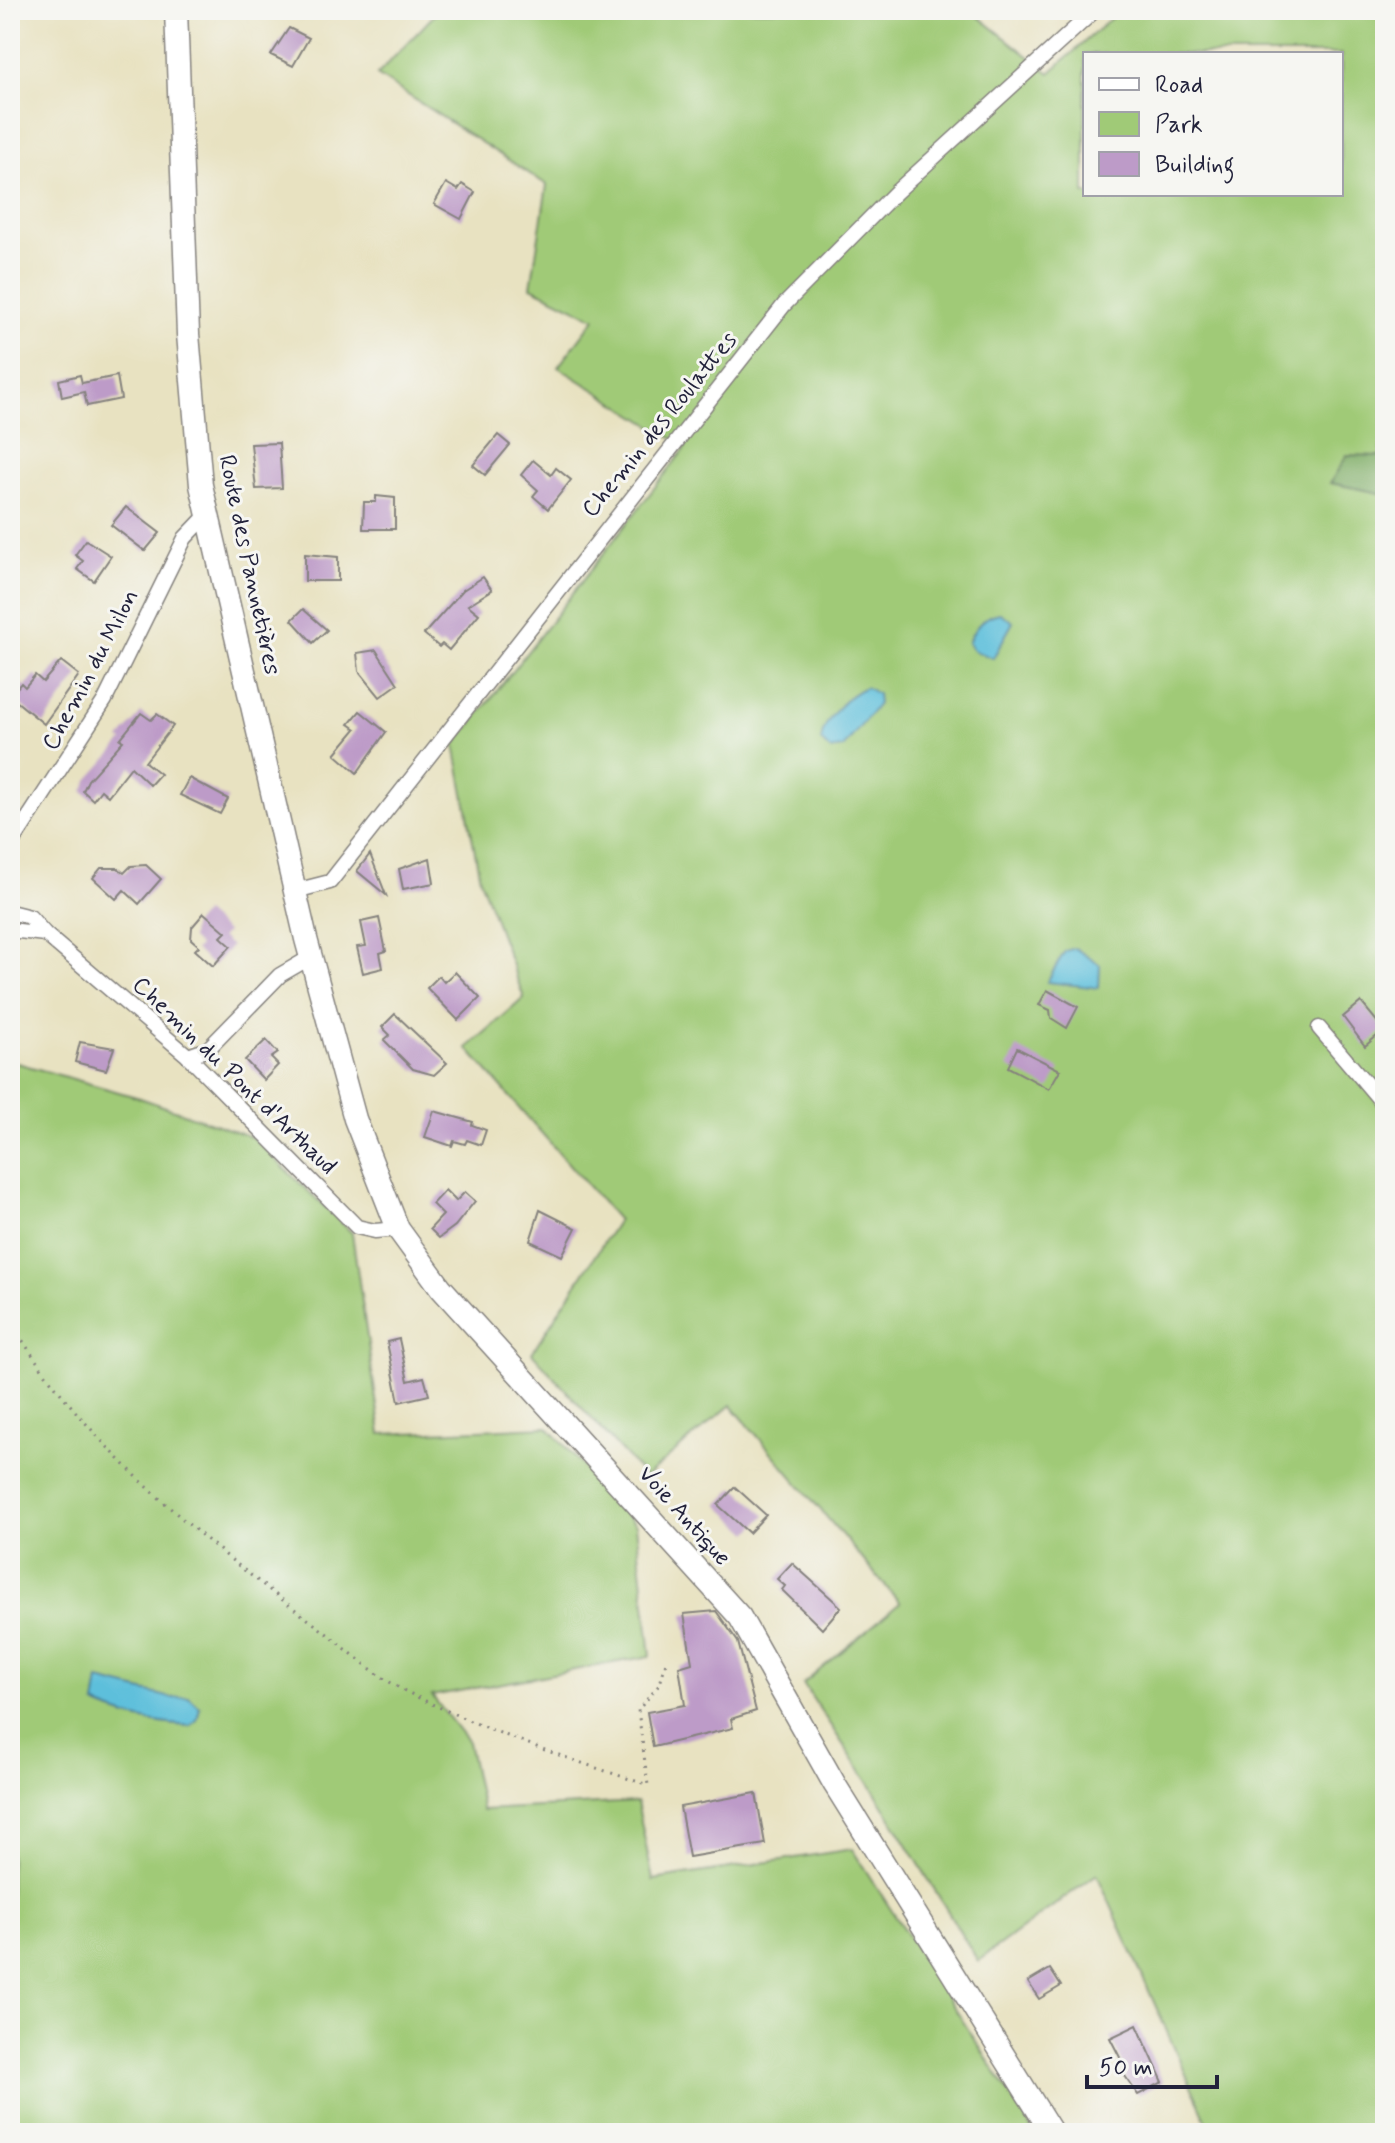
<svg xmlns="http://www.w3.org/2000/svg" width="1395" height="2143" font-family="Mynerve,sans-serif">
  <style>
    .green { fill: #a0ca77; stroke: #617659; stroke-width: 2; fill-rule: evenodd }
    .forest { fill: #80ae68; stroke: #516852; stroke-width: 2 }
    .water { fill: #5dbfdb; stroke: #40708b; stroke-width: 2 }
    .building { fill: #bd9bc8 }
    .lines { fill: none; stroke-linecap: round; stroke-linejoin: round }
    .street-casing { stroke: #85827e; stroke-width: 17 }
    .secondary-casing { stroke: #85827e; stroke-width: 25 }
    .path { stroke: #85827e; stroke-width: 3; stroke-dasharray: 2 6; stroke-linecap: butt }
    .street { stroke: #fff; stroke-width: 14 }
    .secondary { stroke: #fff; stroke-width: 22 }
    .labels { text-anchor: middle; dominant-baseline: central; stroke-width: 6; stroke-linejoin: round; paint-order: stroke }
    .street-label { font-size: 24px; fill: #22223b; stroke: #f6f6f2 }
  </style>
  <rect width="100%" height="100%" fill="#f6f6f2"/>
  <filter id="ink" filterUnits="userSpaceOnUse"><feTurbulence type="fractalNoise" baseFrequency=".0125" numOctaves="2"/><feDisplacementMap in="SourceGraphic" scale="16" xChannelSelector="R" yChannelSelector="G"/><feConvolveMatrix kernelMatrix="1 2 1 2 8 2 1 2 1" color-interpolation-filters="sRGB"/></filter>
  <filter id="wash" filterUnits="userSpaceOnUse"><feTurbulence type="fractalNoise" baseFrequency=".006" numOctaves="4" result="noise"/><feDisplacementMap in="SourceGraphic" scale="32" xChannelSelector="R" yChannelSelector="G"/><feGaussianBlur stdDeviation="1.8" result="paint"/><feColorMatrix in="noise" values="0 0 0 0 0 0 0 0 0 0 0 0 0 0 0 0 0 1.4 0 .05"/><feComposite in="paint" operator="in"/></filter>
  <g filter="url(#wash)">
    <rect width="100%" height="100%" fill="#e8e2c1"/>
    <!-- green -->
    <g class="green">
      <path d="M439,10H970L1050,73L1120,10H1385V2133H1212L1097,1874L978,1961L882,1803L803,1684L900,1603L731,1405L645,1477L532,1353L618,1220L467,1048L524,998L480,879L455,745L686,447L558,367L595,318L531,287L547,185L377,75ZM1085,54H1341V194H1085Z"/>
      <path d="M10,1061L140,1098L252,1137L352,1233L381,1434L548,1427L636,1525L651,1656L432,1696L468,1742L482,1810L637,1802L653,1880L852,1849L1035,2133H10Z"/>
    </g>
    <!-- forest -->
    <path class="forest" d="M1385,380V494L1330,483L1347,455L1381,456Z"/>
    <!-- water -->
    <g class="water">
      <path d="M1000,613L1013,622L993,658L974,651L968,643C973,629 984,615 1000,613Z"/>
      <path d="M866,687L877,694L878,704L843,748L830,750L821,741C823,721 847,694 866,687Z"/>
      <path d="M1075,948L1100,965L1099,988L1047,982L1065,951Z"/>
      <path d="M99,1680L172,1698L189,1697L200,1707L197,1720L190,1726C158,1724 124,1718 95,1704Z"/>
    </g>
    <g id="blocks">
      <!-- building -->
      <g class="building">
        <path d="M289,28L309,38L293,66L271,55Z"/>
        <path d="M446,183L458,190L462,184L475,192L461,219L434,204Z"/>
        <path d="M80,375L82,383L117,376L121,399L87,406L84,392L62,397L59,380Z"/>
        <path d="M498,435L510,445L485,475L473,465Z"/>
        <path d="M279,443L282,488L256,489L251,444Z"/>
        <path d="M533,460L551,475L556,468L571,480L548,509L533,496L538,490L521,475Z"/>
        <path d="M376,496L395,498V529H363L364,502H376Z"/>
        <path d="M126,507L160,533L145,551L111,525Z"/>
        <path d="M86,540L111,556L94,581L77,569L83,561L75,555Z"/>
        <path d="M305,554L338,557V581H305Z"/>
        <path d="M483,577L492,590L468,605L479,614L449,650L442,644L439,647L424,634L463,590Z"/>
        <path d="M303,609L327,630L313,643L292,620Z"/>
        <path d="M376,650L398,684L380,697L359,671L357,653Z"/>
        <path d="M61,661L79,675L44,724L10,696L21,683L25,687L35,675L43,682Z"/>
        <path d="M360,711L386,732L357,773L335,754L356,729L349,724Z"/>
        <path d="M141,713L151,720L157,714L173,726L145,762L160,774L150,785L131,767L108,796L101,790L93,800L83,791L88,780L123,741L120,739Z"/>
        <path d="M189,778L228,799L220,814L180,795Z"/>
        <path d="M370,854L386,895L357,871Z"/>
        <path d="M430,858L434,883L403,889L399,869Z"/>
        <path d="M146,865L161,879L139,904L124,890L116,899L93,878L101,868H118L124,873L131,866Z"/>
        <path d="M204,913L226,932L221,937L231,946L213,966L195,950L199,946L191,939L192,927Z"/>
        <path d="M379,918L386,951L380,953L383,968L363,973L357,947L366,946L361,922Z"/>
        <path d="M455,972L480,998L458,1020L427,988L439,976L444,982Z"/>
        <path d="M1047,990L1078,1007L1067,1028L1051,1018L1050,1010L1039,1005Z"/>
        <path d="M1361,1002L1384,1030L1365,1046L1343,1017Z"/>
        <path d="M395,1014L447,1063L434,1075L413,1069L384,1040L390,1035L382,1027Z"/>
        <path d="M266,1040L278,1053L271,1058L278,1065L264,1080L245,1060Z"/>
        <path d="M80,1042L114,1048L106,1070L75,1062Z"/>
        <path d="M1017,1048L1060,1070L1049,1089L1008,1067Z"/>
        <path d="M434,1111L473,1122L472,1125L486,1130L481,1145L467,1140L465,1144L454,1141L452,1146L425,1137Z"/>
        <path d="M445,1190L456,1201L465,1192L475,1201L455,1226L439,1238L430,1229L443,1215L432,1204Z"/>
        <path d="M540,1210L576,1228L562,1256L530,1241Z"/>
        <path d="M399,1339L408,1381L424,1377L429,1395L399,1402L387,1342Z"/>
        <path d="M735,1487L766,1515L749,1533L718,1505Z"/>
        <path d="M792,1563L841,1607L822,1629L782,1590L785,1586L777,1579Z"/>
        <path d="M716,1611L738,1642L756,1711L731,1719L733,1728L653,1747L647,1712L685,1705L679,1667L692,1663L684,1614Z"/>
        <path d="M756,1793L765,1844L689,1857L680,1807Z"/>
        <path d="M1050,1969L1061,1986L1039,1999L1028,1982Z"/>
        <path d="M1137,2025L1163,2082L1138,2095L1123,2073L1127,2071L1110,2038Z"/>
      </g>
    </g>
  </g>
  <g filter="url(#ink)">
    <use href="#blocks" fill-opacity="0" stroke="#85827e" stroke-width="2"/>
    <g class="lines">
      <!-- street casing -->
      <g class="street-casing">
        <g id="street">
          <path d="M10,846L105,700L185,538L208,514"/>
          <path d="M295,891L330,882L784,305L896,192L1095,10"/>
          <path d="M10,912L30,917L45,934L188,1056L357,1227L375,1231L398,1229"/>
          <path d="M10,930L45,934"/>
          <path d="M1319,1028L1385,1106"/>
          <path d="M188,1056L208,1049L280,975L311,957"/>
        </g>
      </g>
      <!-- secondary casing -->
      <g class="secondary-casing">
        <path id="secondary" d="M176,10L188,334L201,485L306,939L355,1119L398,1229L441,1288L740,1617L835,1785L1052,2133"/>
      </g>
      <!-- path -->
      <path class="path" d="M10,1320C85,1446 201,1539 317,1626C345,1647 374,1675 405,1691C483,1730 565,1758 648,1785L638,1710L660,1684L667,1658"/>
      <!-- street -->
      <use href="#street" class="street"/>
      <!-- secondary -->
      <use href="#secondary" class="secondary"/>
    </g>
  </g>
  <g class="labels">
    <!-- street labels -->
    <g class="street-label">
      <text transform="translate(660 425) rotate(-51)">Chemin des Roulattes</text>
      <text transform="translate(249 565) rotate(78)">Route des Pannetières</text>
      <text transform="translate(91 670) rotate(-62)">Chemin du Milon</text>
      <text transform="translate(234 1076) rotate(44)">Chemin du Pont d'Arthaud</text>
      <text transform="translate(684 1516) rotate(48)">Voie Antique</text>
    </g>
  </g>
  <!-- margin -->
  <rect width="1395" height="2143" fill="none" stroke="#f6f6f2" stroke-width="40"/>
  <!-- legend -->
  <rect x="1083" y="52" width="260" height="144" fill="#f6f6f2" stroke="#a1a1a9" stroke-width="2"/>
  <rect x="1099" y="78" width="40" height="12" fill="#ffffff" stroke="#a1a1a9" stroke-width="2"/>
  <text x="1155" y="92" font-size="24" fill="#22223b">Road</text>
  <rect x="1099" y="112" width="40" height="24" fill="#a0ca77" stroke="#a1a1a9" stroke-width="2"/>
  <text x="1155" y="132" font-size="24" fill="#22223b">Park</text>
  <rect x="1099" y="152" width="40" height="24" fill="#bd9bc8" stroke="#a1a1a9" stroke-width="2"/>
  <text x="1155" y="172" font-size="24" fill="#22223b">Building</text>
  <!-- scale -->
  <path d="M1087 2075v12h130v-12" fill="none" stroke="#22223b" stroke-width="4"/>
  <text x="1099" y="2075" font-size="24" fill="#22223b" stroke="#f6f6f2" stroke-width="6" paint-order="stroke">50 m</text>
</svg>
